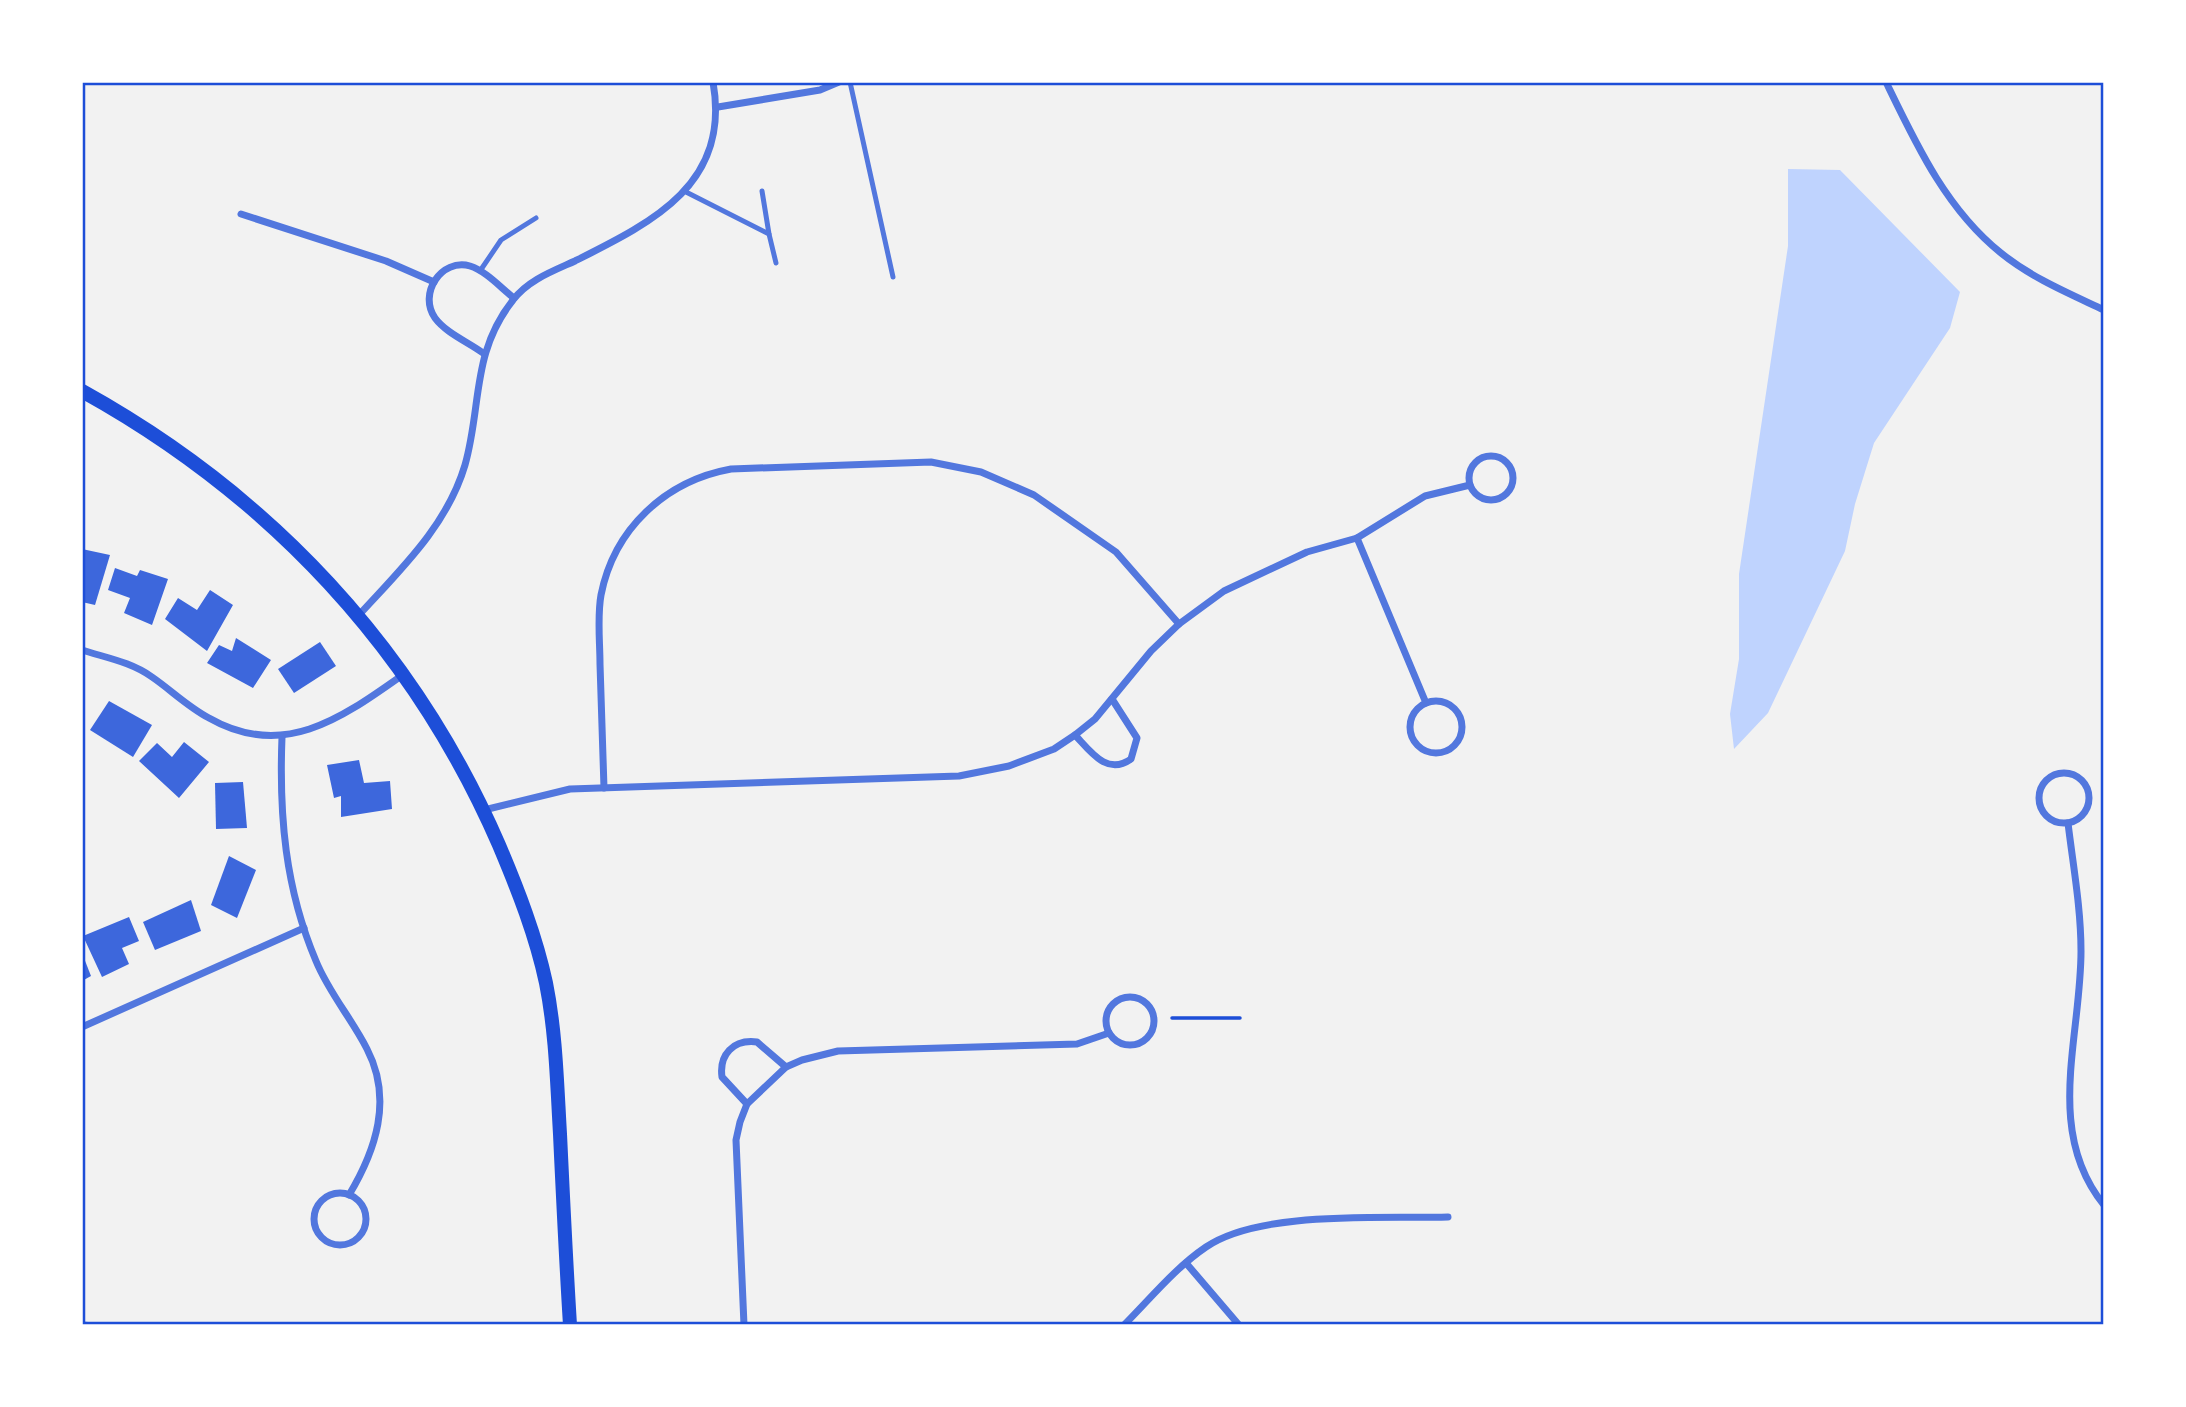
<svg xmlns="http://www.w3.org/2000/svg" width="2186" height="1407" font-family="'Crimson Pro',serif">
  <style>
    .water { fill: #bfd3fe }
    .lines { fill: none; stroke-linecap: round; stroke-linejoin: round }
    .stream { stroke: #bfd3fe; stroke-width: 6 }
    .building { fill: #3d67dc }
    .path { stroke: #1d4ed8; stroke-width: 3.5 }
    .service { stroke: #5277de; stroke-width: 5 }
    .minor { stroke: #5277de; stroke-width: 7 }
    .secondary { stroke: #1d4ed8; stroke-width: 14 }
    .neatline { fill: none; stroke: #1d4ed8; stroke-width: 2.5 }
  </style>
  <rect width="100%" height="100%" fill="#f2f2f2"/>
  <!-- water -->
  <path class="water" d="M1788,169L1840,170L1960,292L1950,328L1874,443L1855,504L1845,551L1768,713L1734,749L1730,714L1739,659V574L1788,246Z"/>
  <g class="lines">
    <!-- stream -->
    <path class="stream" d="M82,1323L88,1325"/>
  </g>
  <!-- building -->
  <g class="building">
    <path d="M82,549L110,555L95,605L82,602Z"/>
    <path d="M115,568L137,576L140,570L168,579L152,625L124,613L130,598L108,590Z"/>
    <path d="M210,590L233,605L207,651L165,619L178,598L197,610Z"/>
    <path d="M236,638L271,660L253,688L207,663L219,645L232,651Z"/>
    <path d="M320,642L336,666L294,693L278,669Z"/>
    <path d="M109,701L152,725L133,757L90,730Z"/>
    <path d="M184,742L209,762L179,798L139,761L157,743L172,757Z"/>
    <path d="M359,760L364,783L390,781L392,809L341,817V796L334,798L327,765Z"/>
    <path d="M243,782L247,828L216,829L215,783Z"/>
    <path d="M229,856L256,870L237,918L211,905Z"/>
    <path d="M191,900L201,931L155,950L143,922Z"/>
    <path d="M129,917L139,941L122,948L129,964L102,977L83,936Z"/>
    <path d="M82,953L91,976L82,981Z"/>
  </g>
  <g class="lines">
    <!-- path -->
    <path class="path" d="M1172,1018H1240"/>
    <!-- service -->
    <g class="service">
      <path d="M850,82L893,277"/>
      <path d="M762,191L769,234"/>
      <path d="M686,192L769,234L776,263"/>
      <path d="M480,271L501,240L536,218"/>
    </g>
    <!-- minor -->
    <g class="minor">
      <path d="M1886,82C1916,144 1946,209 2001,253C2032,278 2068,293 2104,310"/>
      <path d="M718,107L820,90L839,82"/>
      <path d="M241,214L386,261L434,282"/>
      <path d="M483,353C468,342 446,333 435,318C418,294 441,258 470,266C486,271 501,288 514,298"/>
      <circle cx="1491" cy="478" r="22"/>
      <path d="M1357,538L1426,703"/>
      <path d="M359,615C400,570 447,526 465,465C482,405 471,353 513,300C528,280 553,271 575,261C653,222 731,184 713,82"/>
      <path d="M82,650C107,658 131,662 152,677C171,690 188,707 209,718C284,761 343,717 404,674"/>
      <circle cx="1436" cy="727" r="26"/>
      <path d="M1075,735C1091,752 1107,776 1131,759L1137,738L1112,699"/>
      <path d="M282,737C279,815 285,888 316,961C329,993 352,1019 367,1049C393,1099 376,1150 349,1195"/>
      <circle cx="2064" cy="798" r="25"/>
      <path d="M604,788C603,746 601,705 600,664C600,642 597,617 601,595C614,529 665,481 731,469L931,462L981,472L1034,495L1116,552L1179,624"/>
      <path d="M484,810L570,789L959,776L1009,766L1054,749L1075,735L1095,719L1151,651L1179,624L1224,591L1307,552L1357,538L1425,496L1470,485"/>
      <path d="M2068,823C2073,865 2081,908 2081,951C2081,1038 2044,1131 2104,1205"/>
      <circle cx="1130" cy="1021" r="24"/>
      <path d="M82,1027L304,928"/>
      <path d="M747,1104L722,1077C719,1055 733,1039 757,1042L786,1067"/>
      <circle cx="340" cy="1219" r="26"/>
      <path d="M1186,1263L1239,1325"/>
      <path d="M744,1325L736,1140L740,1122L747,1104L786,1067L802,1060L838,1051L1077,1044L1109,1033"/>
      <path d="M1124,1325C1150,1299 1175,1268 1206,1247C1260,1210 1382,1219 1448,1217"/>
    </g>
    <!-- secondary -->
    <path class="secondary" d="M82,391C270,495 414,649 499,845C518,890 536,936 546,983C556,1033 557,1084 560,1134C563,1198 566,1261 570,1325"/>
  </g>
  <!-- border -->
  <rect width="2186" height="1407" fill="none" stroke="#ffffff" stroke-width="168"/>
  <rect x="84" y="84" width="2018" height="1239" class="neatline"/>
</svg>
